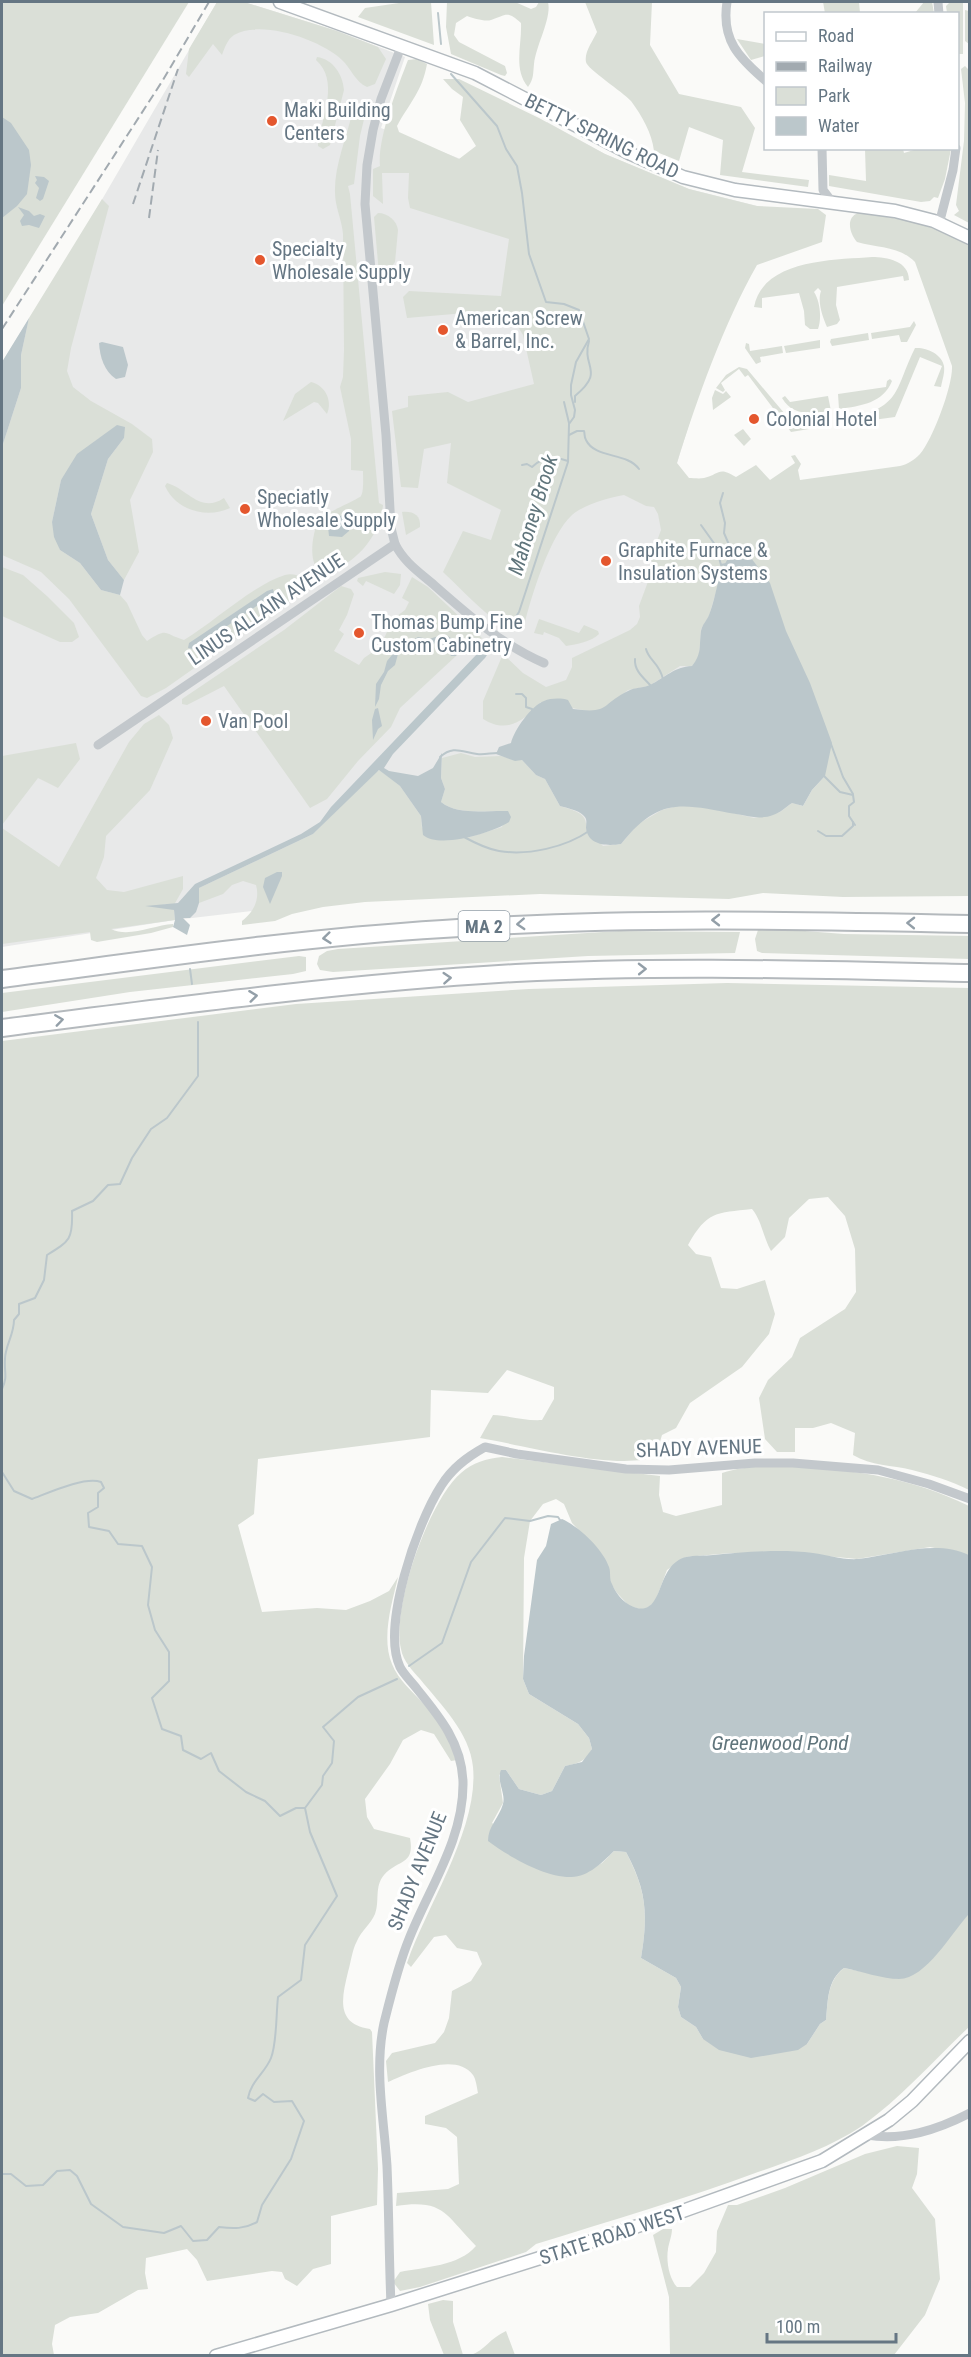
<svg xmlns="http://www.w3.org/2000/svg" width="971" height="2357" font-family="'Roboto Condensed',sans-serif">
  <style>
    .built { fill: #e8e9e9 }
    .green { fill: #dadfd7 }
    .water { fill: #bbc7cb }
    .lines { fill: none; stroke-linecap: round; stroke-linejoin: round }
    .stream { stroke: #bbc7cb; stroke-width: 2 }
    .secondary-casing { stroke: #b3babf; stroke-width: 15 }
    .highway-casing { stroke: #b4b9bd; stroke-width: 20 }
    .street { stroke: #c3c8cc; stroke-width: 9 }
    .secondary { stroke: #fff; stroke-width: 12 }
    .highway { stroke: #fff; stroke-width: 16 }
    .rail { stroke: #a2aab0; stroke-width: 2; stroke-dasharray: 9 4.5; stroke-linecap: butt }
    .oneway { stroke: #939fa8 }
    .poi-dot { fill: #e4572e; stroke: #fff; stroke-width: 2 }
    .labels { text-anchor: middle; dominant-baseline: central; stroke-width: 6; stroke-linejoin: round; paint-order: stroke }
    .shield { fill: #fff; stroke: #939fa8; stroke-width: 1.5 }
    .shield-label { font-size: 18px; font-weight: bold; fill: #657683 }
    .poi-label { font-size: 20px; fill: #657683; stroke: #fff; text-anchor: start }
    .street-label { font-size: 20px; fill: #657683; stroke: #fff }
    .water-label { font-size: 21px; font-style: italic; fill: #60757c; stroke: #fff }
  </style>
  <rect width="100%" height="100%" fill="#fafaf8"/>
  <!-- built -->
  <path class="built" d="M217,2H244L337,31L405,57L381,128L535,188L547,122L605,154L689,189L757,206L668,492L909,527L763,893L438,889L175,920L2,947V362L79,239Z"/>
  <!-- green -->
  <g class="green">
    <path d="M2,2H189L2,306Z"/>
    <path d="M217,2H244L337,31L378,47L386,59L375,84L367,87C355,82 351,68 342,60C321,40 261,19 234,35C227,40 225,47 222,55L213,44L189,77L186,74L189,49Z"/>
    <path d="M399,2H431L434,45L358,17L365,8L399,3Z"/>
    <path d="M447,2H515L531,9L536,7L539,2H548C552,18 536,45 534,64C533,73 534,79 528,87C513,69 522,45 521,23C507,10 506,15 491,20C485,22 473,18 467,16L456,23L454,35L459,42L505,66L507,73L505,76L501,75L451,54L446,27Z"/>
    <path d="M585,2H652L650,45L679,94L741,107L755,128L742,172L809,180L808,187L720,175L723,140L689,127L679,161L654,151C652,133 642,116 631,101C623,92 587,69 586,62C584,52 593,41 597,32Z"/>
    <path d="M823,2H859L860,13H825Z"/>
    <path d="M924,2H932L934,13H915Z"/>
    <path d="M950,2L963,3V54H958V14L947,13L946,6Z"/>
    <path d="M965,10L969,11V44L965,41Z"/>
    <path d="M737,39L765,44V56L751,60Z"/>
    <path d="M317,57C333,59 343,75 344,90L330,145L323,149L318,146V142C323,116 339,80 316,60Z"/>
    <path d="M417,59L427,64C422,92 410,102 397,126L399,132L459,159L476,146L460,120L463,97L452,89L443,79H459L539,118L605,154L689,189L757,206L818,209L826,215L822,242L757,265C724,323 697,399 677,463L689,478C693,478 699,479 704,478C720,474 718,466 736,477L756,465L770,480L795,463L791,456L795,455L801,464L798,470L800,480L900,466C908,464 914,460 920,454C933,439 953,385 952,366L915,262C899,246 878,248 857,242C850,234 845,218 858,213C902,218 930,224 969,244V896L843,897L763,893L729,899L540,894L365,902L323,907L292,914L275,921L242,925V921C254,912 260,899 256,885L243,881L232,885L223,894L199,903V888L313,834L376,772L380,770L400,786L421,816L422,828L470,837L502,827L508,811C488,810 458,816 441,802L445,789L441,778L442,758L461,753L475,757L501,756L515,760H522L536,775L545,779L560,806C574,811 588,812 586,829L603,846L621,844L638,824L662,810L677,806L699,805L754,818L780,812L792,803L803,806L812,790L825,776L718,585L709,616L701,629L699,658L692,666H680L649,686L628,690L605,708L593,712L541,702C524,721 507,734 483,719V701L503,654L523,673L546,687L566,680L572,667V658L630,630L637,624L640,617L639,606L653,568L651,557L661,530L658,514L654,507L646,506L624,495C608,498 585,504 572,515C550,535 531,597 524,626C521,630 516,632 512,631C496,626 457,585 443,572L463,531L491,540L501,510L447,483L451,443L424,449L418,488L401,487L392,411L408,407V396L448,392L468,402L534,384L523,335L515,322L500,310L407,318L403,297L409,291L501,296L509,239L410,208L408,198L409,173H382L383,204L373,196V169L380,166C377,139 398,86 408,60Z"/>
    <path d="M965,66L970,71L969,223L954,215L959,211L956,205L964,141L965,103L961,69Z"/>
    <path d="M360,104L364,106L366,111L360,136L354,184L348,186L350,194L379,503L383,505C380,536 357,562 328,573L318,570C308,557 313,535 318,520C325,513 359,499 361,496C364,491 363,477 363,471L351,470V439L340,387L343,377L344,350L343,234C342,220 335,207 335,193C334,167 346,139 352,114L354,108Z"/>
    <path d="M865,149H903L904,153L917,149H951L945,179L938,198L934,197L930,201L921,202L829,186V175L866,181Z"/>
    <path d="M102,199L109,206L71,348L67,371L73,387L91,401L132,424L152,439L153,452L130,500L139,552L124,580L108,560L91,514L108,459L124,438L117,426L94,442L61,480L52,522L60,550L80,563L101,590L120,595L127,603L142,635L147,641C169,627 163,634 184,640C214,622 253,585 285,575C291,573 298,575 303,578L305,586L302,592L166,688L147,698L141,696L69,599L41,572L2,555V447L21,388V355L29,318Z"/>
    <path d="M378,213C388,213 397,221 398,230L395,262L385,276L379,274L374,217Z"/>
    <path d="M872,257C887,257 909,261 909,280L904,281L903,276L837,287L836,305L840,320L837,324L827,327C823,318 817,302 821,291L818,288L814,292C820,301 822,318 818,329H810L805,325L804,311L799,293L762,298V308L754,307C763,259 834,260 872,257Z"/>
    <path d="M914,321L916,325L907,342H901L899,335L872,339L871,333L910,327Z"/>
    <path d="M868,333L869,340L832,346L830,342L831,339Z"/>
    <path d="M820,340V348L786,353L784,346Z"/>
    <path d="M746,343L749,344L750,351L782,346L783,353L760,357L761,362L756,364L745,348Z"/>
    <path d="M915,348C926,347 942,354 944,366C945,373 942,381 941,387L934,386L942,366L920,357L895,417L851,423L850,418C902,407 895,388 915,348Z"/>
    <path d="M739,367L747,369L790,420L801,423L826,421L827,426L791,432L748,375L745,377L739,369L721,383L725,390L723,392L716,388L726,375Z"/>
    <path d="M890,379L892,381C883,403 861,406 839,409L838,394L886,387L887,381Z"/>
    <path d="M311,382C325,385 333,401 327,414L318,403L314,402L283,421L295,394Z"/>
    <path d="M715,390L723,394L726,391L731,397L713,410L712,398Z"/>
    <path d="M785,396L790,402L828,396L831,411C812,413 793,417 782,398Z"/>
    <path d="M743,429L751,439L744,446L734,435Z"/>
    <path d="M167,483C188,489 200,514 224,498L230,508C208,519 176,511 165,486Z"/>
    <path d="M402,512C413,511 421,515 420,527L406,535Z"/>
    <path d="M2,567L23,575L48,597L74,623L79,637L72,642H60L2,616Z"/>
    <path d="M385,572L401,574L400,585L394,594L366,581L363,586L357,581L358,578Z"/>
    <path d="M412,577L428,587L482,638L456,656L400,708L391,727L358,761L327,799L310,808L224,686L187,705L182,704V699L284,630L341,586L351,589L354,594L347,615L339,630L344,634L334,651L359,665L364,658L380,647L393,619L405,610L409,602L402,598Z"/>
    <path d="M539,619L579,633L584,625L598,631L599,634C591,642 577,644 566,646L559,638L544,632L543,635L534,633Z"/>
    <path d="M159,715L169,725L173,738L150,790L106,836L104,857L96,878L107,890L124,892L183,876V889L174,905L163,904L174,910L175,920L111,929C129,938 154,925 173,924V927L151,933L97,942L91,940L90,932L2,944V828L59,867L129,742L144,724Z"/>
    <path d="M76,743L80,759L58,788L38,778L2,825V756Z"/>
    <path d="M766,928L844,934L969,936V959L762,953L757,951L755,939L758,930Z"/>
    <path d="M619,931L740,932L735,953L588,956L333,972L320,970L317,964L319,956L327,951L338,949Z"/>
    <path d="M299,956L306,957V971L293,974L130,992L2,1012V993Z"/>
    <path d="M727,983L969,988V1490C951,1481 932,1475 912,1470C892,1465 871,1466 853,1455L855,1433L831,1423L813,1428H795V1452H777L765,1439L759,1398L768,1380L792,1357L800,1338L845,1309L856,1292L855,1249L845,1216L828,1197L809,1199L789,1218L785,1237L771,1251C763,1237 762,1221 752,1209C716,1213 707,1211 688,1245L696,1254L711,1257L721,1288L737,1289L765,1280L775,1314L769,1334L742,1367L690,1403L676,1428L662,1435L659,1445V1455C622,1473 523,1445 480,1438L493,1415C511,1416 525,1421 542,1420L554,1399V1387L507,1370L488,1393L431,1390L430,1437L258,1459L254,1514L238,1525L262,1612L317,1608L346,1610L370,1601L389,1591L398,1577C392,1603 381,1638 392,1664C398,1680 413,1692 424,1704C438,1720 451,1740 457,1760L451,1761L434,1734L421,1730L403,1740L390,1764L365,1799L367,1817L374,1829L410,1838C415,1866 398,1859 384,1875C374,1887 380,1901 375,1914C371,1924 361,1931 357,1941C352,1950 351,1962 348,1972C342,1997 335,2024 370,2029L372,2032L378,2169L377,2205L331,2216V2264L313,2269L297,2286L285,2279L282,2272L272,2271L207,2281L197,2260L187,2249L146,2258L145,2273L148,2289L138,2290L98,2313L70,2317L55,2325L52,2344L54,2355H2V1041L296,1004L529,989Z"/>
    <path d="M502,1457L660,1476L659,1495L663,1512L676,1516L722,1505V1473C745,1465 771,1466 795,1467C858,1470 912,1478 969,1506V1555L930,1547L857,1559L794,1553H731L686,1557L667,1570L655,1602L646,1609H640L629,1606L617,1593L611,1584L606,1562L596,1548L572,1523L564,1504L556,1499L543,1504L530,1521L524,1558L523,1679L529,1694L578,1724L589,1738L592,1749C585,1762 579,1763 565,1766L552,1791L541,1795L519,1789L506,1770L499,1775L503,1803L492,1823L581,1875L602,1863L614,1851L626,1852C647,1892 648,1915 641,1958L676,1978L681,1987L678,2007L681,2017L696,2027L703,2039L807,2044L820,2024L826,2020C828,2001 827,1981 844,1968L899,1979L969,1914V2027C934,2060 902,2097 862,2126C831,2147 793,2160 758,2172C685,2199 610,2221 536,2244L526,2252L420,2287L400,2291L393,2282L400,2272C425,2267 459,2266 476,2246C445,2215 445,2199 396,2206L397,2193L448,2189L459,2184L457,2137L446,2128L425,2124V2116L478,2093C477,2088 476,2079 473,2075C456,2051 408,2073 388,2082L386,2061L392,2053L435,2043L444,2032L449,2018L452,1991L471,1981L482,1964L477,1952L457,1948L446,1935L434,1937L411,1967L407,1963C427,1905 479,1828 473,1767C470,1733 441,1705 420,1679C413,1671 403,1661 401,1649C391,1608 429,1500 461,1473C473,1462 486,1459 502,1457Z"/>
    <path d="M897,2146L919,2148L917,2174L912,2188L935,2219L940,2279L925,2315L894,2355H670L669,2297L653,2235L663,2229H672C672,2236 669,2242 668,2249C666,2261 669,2278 677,2287H690L704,2273L716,2252L717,2231L728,2205H737L785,2188L865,2154Z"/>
    <path d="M443,2300L453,2301V2322L463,2355H444L430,2320L428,2304Z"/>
    <path d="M506,2331L515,2355H471C484,2351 490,2338 506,2331Z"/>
  </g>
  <!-- water -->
  <g class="water">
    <path d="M2,117L11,123L29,150L31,165L27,194L17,206L2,218Z"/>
    <path d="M35,176L44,177L49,181L43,199L40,201L36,198L39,188L35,183L37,180Z"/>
    <path d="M18,207L29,211L34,216L40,214L45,216L39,228L29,225L22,226L20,221L24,215Z"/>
    <path d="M29,318L21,355V388L2,447V362Z"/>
    <path d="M102,342L123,347L128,365L125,377L116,379C104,371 100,357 99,343Z"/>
    <path d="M117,425L125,427L124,438L108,459L91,514L108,560L124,580L120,595L101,590L80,563L60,550L54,537L52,522L61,480L77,454Z"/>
    <path d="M342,515H347L350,523L349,531L342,537L329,536L328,527L333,520Z"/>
    <path d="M735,551L748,554L770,583L786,631L810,683L832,743L825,776L812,790L803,806L792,803C786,807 780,813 773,815C760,820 749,816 736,814C682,804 659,796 621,844C608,846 588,846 586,828C586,823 588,819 583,815C578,810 567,808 560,806L545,779L536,775L522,760L515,761L496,754L499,747L511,743C514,730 532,705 544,701C551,698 561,698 568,700L573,709C610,714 600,705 628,691C635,687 643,688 650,685C666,677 674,667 692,666C702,654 699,646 701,631C702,625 707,620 709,615C718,594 717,566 735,551Z"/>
    <path d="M273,589L274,593L270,597L193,649L188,648L189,643L267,591Z"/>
    <path d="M442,635L448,636L459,644V649L456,656H451L447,649H439L435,643L428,648L419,641L398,654L395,665L388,671L381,685L379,699L375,707L376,684L384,672L387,661L397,649L418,637L429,639Z"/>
    <path d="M482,652L487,655L485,658L393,754L384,768L389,771L418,776L433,768L442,753L441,778L445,789L441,802C458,816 488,810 508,811L511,817L509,822C492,833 439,849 423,835L421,816L400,786L379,770L313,834L199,888V903L196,912L190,918H183L190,925L187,935L173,927L175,920L174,910L145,906L178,903L195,884L301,834L320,822L331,807L477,654Z"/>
    <path d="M378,708L382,726L378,729L373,740L372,720L375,709Z"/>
    <path d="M277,872H282V876L270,904L263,887L265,878Z"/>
    <path d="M562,1519C578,1526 603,1549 609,1567C611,1572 609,1579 612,1584C616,1595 627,1606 637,1608C665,1614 655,1565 686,1557C694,1555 705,1556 713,1555C745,1552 781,1549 813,1553C828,1555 843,1560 858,1559C895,1555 934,1539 969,1555V1914C952,1932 926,1979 899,1979C883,1979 860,1971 844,1968C827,1980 828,2001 826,2020L820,2024L807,2044L798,2050L751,2058L719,2050L703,2039L696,2027L681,2017L678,2007L681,1987L676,1978L641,1958C648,1915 647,1891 626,1852L614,1851C603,1862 587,1878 570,1877C544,1877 508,1856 488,1841C488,1826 499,1818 503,1804C506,1793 496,1781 501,1770H506L519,1789L541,1795L552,1791L565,1766L582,1762L592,1749L589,1738L578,1724L529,1694L523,1679L524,1656L537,1560L546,1546L551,1524Z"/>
  </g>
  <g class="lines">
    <!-- stream -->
    <g class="stream">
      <path d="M438,13L441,44"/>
      <path d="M451,74L497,126L506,149L517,166L522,193L529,254L546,302L564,304L579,310L589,339L576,362L571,385V395L575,410L574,417L569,424L568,462L519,612L511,624"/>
      <path d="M564,402L569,423"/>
      <path d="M575,402V396C606,370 581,368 589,341"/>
      <path d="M569,435L577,431H584C585,434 584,437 586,440C595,459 627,452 639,469"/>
      <path d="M522,465L527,464L532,467C542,457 555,456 568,461"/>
      <path d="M723,493L720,503L725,523L724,533L733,554"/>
      <path d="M701,525L716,546L721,565L726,564"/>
      <path d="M646,649C649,661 659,662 663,679"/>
      <path d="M635,659C634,671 644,678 651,686"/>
      <path d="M516,694H522L526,698V707L532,709V713"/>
      <path d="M831,744L843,777L853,794"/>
      <path d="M440,757C453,745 462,752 477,754C484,755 491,753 497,753"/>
      <path d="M822,774L840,792L853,795L854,802L849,806V816L855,825"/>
      <path d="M818,831L826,836H842L853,826V822"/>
      <path d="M464,837C475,843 487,849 499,851C528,856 566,847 589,831"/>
      <path d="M190,969L192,984"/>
      <path d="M2,1389C8,1376 4,1373 5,1359C5,1346 14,1335 14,1320L19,1314V1304L35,1298L44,1280L47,1255C70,1241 73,1239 72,1211L93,1201L108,1185L120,1184L132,1158L151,1129L167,1118L198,1076V1022"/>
      <path d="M2,1472L14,1491L32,1499C48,1493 85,1476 101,1482L104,1488L98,1493V1507L88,1513L89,1527L109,1531L118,1544L142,1546L152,1567L148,1605L155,1630L169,1652V1681L152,1698L162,1729L181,1736L183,1750L201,1759L211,1753L219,1771L246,1792L265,1801L280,1816L296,1808H305L310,1832L337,1896L305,1945L301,1980L278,1997C276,2014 277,2043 271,2058C265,2073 251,2081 248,2098L255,2101L263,2094L274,2102L292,2101L304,2121L291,2159L262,2205L257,2222C244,2229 234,2229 219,2227L207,2240L193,2241L181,2226L164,2233L123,2227L91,2204L77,2176L70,2170L57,2171L43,2185L26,2186L11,2174H2"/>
      <path d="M409,1666L442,1643L471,1562L505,1518L530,1521L548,1516L558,1517L560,1520"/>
      <path d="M305,1808L322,1785L323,1776L332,1763L334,1741L323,1727L358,1697L397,1679"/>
    </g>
    <!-- secondary casing -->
    <g class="secondary-casing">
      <g id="secondary">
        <path d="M280,2L475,73L631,154L683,177L735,190L895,211L934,221L970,238"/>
        <path d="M216,2356L391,2305L559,2252L680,2212L822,2161L889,2120L912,2101L970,2041"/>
      </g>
    </g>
    <!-- highway casing -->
    <g class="highway-casing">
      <g id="highway">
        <path d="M2,979C148,960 295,938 443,929C618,917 794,920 970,924"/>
        <path d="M2,1028C173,1006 343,983 516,973C667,965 818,970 970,973"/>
      </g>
    </g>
    <!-- street -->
    <g class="street">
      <path d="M727,2C721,40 739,58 766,81"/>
      <path d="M938,2L939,14"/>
      <path d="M822,148L823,190L832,202"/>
      <path d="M939,224L953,170L956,148"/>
      <path d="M395,544C404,562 419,572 433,584C467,614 502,645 544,663"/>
      <path d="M98,745L395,544L391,528L386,435L365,204L367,165L373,130L381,99L401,47"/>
      <path d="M867,2135C903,2141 937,2130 970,2113"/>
      <path d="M391,2305C389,2259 389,2213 387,2166C384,2119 374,2070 384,2023C391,1995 398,1966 409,1939C429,1888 464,1839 463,1782C462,1744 440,1717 417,1689C412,1682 404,1675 400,1667C381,1627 417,1523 441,1486C452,1468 467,1457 485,1447L517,1454L626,1469L669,1470L755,1463H793L878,1470L929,1484L970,1499"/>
    </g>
    <!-- secondary -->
    <use href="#secondary" class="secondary"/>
    <!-- highway -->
    <use href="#highway" class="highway"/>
    <!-- rail -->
    <g class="rail">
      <path d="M133,204L178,69"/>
      <path d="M149,218L158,150"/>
      <path d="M2,329L163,80L209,2"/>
    </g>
  </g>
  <!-- one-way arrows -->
  <defs><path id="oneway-chevron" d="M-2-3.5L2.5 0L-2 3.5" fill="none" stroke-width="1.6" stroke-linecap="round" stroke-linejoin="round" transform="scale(1.5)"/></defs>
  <g class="oneway">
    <use href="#oneway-chevron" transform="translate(716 920) rotate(-180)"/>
    <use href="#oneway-chevron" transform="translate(911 923) rotate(-179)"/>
    <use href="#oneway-chevron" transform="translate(521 924) rotate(177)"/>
    <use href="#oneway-chevron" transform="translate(327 938) rotate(174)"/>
    <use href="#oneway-chevron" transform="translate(642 969) rotate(-1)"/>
    <use href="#oneway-chevron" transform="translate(447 978) rotate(-4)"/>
    <use href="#oneway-chevron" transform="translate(253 996) rotate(-7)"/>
    <use href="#oneway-chevron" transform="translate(59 1020) rotate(-8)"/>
  </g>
  <!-- markers -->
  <g class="poi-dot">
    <circle cx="272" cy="121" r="6"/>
    <circle cx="260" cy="260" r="6"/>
    <circle cx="443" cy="330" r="6"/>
    <circle cx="754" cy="419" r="6"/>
    <circle cx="245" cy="509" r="6"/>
    <circle cx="606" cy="561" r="6"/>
    <circle cx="359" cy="633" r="6"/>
    <circle cx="206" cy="721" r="6"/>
  </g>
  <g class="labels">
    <!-- shield labels -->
    <rect class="shield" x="458.5" y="911" width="51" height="30" rx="4.5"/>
    <g class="shield-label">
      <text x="484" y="926">MA 2</text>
    </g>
    <!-- poi labels -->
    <g class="poi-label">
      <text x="284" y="110">Maki Building<tspan x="284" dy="23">Centers</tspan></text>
      <text x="272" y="249">Specialty<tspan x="272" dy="23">Wholesale Supply</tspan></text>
      <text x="455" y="318">American Screw<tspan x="455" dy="23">&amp; Barrel, Inc.</tspan></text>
      <text x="766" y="419">Colonial Hotel</text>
      <text x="257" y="497">Speciatly<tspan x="257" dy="23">Wholesale Supply</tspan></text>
      <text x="618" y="550">Graphite Furnace &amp;<tspan x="618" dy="23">Insulation Systems</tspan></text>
      <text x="371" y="622">Thomas Bump Fine<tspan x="371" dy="23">Custom Cabinetry</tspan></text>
      <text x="218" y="721">Van Pool</text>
    </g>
    <!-- street labels -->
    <g class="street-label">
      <text transform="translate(602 136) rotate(26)">BETTY SPRING ROAD</text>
      <text transform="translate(266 609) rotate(-34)">LINUS ALLAIN AVENUE</text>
      <text transform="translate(699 1448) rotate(-2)">SHADY AVENUE</text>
      <text transform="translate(417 1871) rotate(-68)">SHADY AVENUE</text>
      <text transform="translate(612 2235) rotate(-18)">STATE ROAD WEST</text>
    </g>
    <!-- water labels -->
    <g class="water-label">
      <text transform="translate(533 515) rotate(-73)">Mahoney Brook</text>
      <text x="780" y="1743">Greenwood Pond</text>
    </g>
  </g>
  <!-- border -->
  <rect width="971" height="2357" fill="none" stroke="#657683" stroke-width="6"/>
  <!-- legend -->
  <rect x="764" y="12" width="195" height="138" fill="#ffffff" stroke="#c1c8cd" stroke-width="1.5"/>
  <rect x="776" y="32" width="30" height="9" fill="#ffffff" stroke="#c1c8cd" stroke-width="1.5"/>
  <text x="818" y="42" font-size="18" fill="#657683">Road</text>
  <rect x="776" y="62" width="30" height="9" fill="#a2aab0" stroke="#c1c8cd" stroke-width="1.5"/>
  <text x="818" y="72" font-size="18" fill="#657683">Railway</text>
  <rect x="776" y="87" width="30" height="18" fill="#dadfd7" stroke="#c1c8cd" stroke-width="1.5"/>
  <text x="818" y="102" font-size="18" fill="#657683">Park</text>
  <rect x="776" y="117" width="30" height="18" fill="#bbc7cb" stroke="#c1c8cd" stroke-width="1.5"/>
  <text x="818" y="132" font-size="18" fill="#657683">Water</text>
  <!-- scale -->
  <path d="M767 2333v9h129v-9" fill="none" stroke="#657683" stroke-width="3"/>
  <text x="776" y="2333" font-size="18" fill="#657683" stroke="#ffffff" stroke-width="4.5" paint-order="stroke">100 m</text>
</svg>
